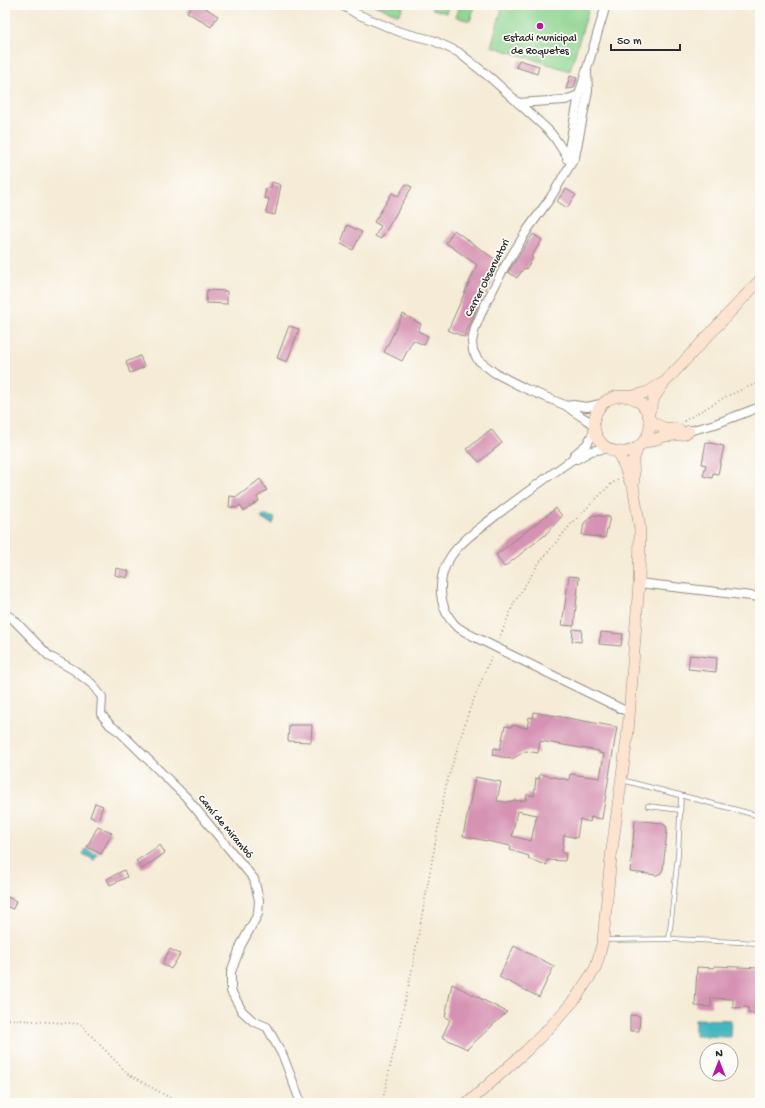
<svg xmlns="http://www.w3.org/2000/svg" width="765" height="1108" font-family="'Gochi Hand',sans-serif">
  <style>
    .green { fill: #8cd38e; stroke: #5c7f5c }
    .water { fill: #45b5be; stroke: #387074 }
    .building { fill: #d692b2; fill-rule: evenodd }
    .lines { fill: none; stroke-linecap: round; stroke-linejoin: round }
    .lane-casing { stroke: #908b80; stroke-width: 5.5 }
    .street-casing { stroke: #908b80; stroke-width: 10 }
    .secondary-casing { stroke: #908b80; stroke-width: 12 }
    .path { stroke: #908b80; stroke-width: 1.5; stroke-dasharray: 1 3; stroke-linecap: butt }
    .lane { stroke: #fff; stroke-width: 4 }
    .street { stroke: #fff; stroke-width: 8 }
    .secondary { stroke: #fde4d1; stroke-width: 11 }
    .street-bridge-casing { stroke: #908b80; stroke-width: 10; stroke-linecap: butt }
    .street-bridge { stroke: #fff; stroke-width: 8 }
    .poi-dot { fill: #b5179e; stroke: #fdfcf7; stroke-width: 1.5 }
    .labels { text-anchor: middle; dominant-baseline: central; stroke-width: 3.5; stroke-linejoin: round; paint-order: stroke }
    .poi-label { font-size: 11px; fill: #2b2b2b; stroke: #fdfcf7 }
    .street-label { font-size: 11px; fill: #2b2b2b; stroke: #fdfcf7 }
  </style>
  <rect width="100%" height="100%" fill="#fdfcf7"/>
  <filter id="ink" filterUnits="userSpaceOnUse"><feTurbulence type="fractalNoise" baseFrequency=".025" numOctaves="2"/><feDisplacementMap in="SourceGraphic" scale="8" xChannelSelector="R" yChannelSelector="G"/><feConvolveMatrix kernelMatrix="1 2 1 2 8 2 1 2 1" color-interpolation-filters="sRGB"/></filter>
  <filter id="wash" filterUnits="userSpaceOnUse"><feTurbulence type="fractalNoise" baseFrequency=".012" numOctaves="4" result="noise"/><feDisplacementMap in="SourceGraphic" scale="16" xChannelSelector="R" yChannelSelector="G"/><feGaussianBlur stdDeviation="0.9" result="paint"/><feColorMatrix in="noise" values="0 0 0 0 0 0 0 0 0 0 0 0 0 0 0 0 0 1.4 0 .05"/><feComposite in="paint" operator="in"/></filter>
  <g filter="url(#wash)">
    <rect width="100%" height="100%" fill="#f5ebd6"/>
    <!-- green -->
    <g class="green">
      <path d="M374,5H404L399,15Z"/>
      <path d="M433,5H449L446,13L432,9Z"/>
      <path d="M460,5H475L470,21L456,17Z"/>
      <path d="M503,5H590L570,71L491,46Z"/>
    </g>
    <!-- water -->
    <g class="water">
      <path d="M264,515L275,518L273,524L263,520L261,517Z"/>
      <path d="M86,849L97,855L94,860L83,854Z"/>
      <path d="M695,1019L731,1020L730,1037L695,1036Z"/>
    </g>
    <g id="blocks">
      <!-- building -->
      <g class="building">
        <path d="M192,5H201L218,16L211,27L187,12Z"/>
        <path d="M519,60L539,66L537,74L516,67Z"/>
        <path d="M570,76L577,78L574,88L566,89Z"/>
        <path d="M272,182L281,185L275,215L266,213L269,199L264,198L266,188H271Z"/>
        <path d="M406,184L412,187L381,239L375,236L381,226L374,222L392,193L398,196Z"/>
        <path d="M566,189L576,195L567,208L557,201Z"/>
        <path d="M347,225L362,232L353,250L341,244Z"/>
        <path d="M454,230L500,263L493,276L491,275L464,337L448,330L477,265L446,243Z"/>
        <path d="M533,234L542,240L531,257L533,258L526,269L524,268L517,278L508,272Z"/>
        <path d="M207,290L227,291V304L206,303Z"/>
        <path d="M403,314L421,324L418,331L428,336L424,345L413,340L402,361L384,352Z"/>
        <path d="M289,326L299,329L287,362L277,358Z"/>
        <path d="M140,356L144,367L130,373L126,362Z"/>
        <path d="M491,429L502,443L479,462L467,449Z"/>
        <path d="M706,442L724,446L718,474L713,473L712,478L703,476L706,465L702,464Z"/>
        <path d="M260,479L267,490L257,497L259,501L244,511L240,505L236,508L229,507L230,496L237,497Z"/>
        <path d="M556,508L562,516L545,535L504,567L496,555Z"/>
        <path d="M593,515L610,517L605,538L582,535L584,523Z"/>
        <path d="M116,568L129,571L127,578L115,575Z"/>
        <path d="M569,576L579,577L574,626L562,625Z"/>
        <path d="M573,629L582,630L581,642L572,641Z"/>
        <path d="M601,632L623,634L621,646L599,644Z"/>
        <path d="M690,655L717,658L716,672L688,669Z"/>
        <path d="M534,712L617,727L602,819L591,817L590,822L580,819L577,838L564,835L562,853H566L565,861L547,860V865L528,859L529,856L510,850L511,846L463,836L475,777L501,782L497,801L506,802L513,801L514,800L519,801L526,800L527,794L534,796L536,778L539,779L540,774L569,780L570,774L600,778L604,754L599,753V751L540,741L538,753L526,751L512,759L493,755L494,748L500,749L505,726L511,727L512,725L527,728L529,717L533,718ZM517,811L537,815L531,841L512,836Z"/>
        <path d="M289,725H312L311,742L288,741Z"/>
        <path d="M95,803L103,806L98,820L90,817Z"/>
        <path d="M635,820L661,823L666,826L667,830L663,869L661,873L657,875L630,872Z"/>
        <path d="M98,826L112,833L101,854L87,847Z"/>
        <path d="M160,845L165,853L142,869L136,861Z"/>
        <path d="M124,870L127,877L110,885L107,879Z"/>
        <path d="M8,897L16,901L13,909L5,906Z"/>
        <path d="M514,946L554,966L539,997L499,977Z"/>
        <path d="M170,949L180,954L171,969L162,964Z"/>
        <path d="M714,966L760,968V1014L748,1013V1007L733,1008V999L711,998V1007L695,1006L697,967L714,968Z"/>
        <path d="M452,984L507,1012L467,1049L442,1037L450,1020L445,1017Z"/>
        <path d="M630,1015L640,1016L639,1031H630Z"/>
      </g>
    </g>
  </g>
  <g filter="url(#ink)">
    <use href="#blocks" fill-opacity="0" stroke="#908b80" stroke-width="1"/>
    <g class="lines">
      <!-- lane casing -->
      <g class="lane-casing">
        <g id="lane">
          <path d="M622,780L760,816"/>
          <path d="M648,806L680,810"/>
          <path d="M669,939L678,855L681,796"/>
          <path d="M604,940L674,939L760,943"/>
        </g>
      </g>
      <!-- street casing -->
      <g class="street-casing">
        <g id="street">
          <path d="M342,5L357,14L400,32L432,40L458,52L492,79L548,130C556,138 560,147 567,156"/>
          <path d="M587,72L588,91L575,157L551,197L528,229L505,266L483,309L475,328L472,342L473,351L478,360L495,373L524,388L567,406C571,411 588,420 594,425"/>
          <path d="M518,103L565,100L579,95"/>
          <path d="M567,159L579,95L606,5"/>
          <path d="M567,406L573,405L587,407L605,403"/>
          <path d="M689,431L715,424L760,407"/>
          <path d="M573,458L574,455L587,444L595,430"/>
          <path d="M639,583L760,597"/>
          <path d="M5,614L13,619L49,656L74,670L92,684L102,697L101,714L110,725L120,732L186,797L254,879L259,900L258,914L241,945L231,972V991L242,1011L253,1021L267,1027L283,1056L301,1103"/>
          <path d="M477,638C469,634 460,630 454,624C437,605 437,576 451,556C462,540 479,529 494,517C520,497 546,478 573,459H577L591,451L608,448"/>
          <path d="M511,655L630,713"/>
        </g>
      </g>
      <!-- secondary casing -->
      <g class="secondary-casing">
        <g id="secondary">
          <circle cx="622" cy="424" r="28"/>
          <path d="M629,397L648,392L661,384"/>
          <path d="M648,415L655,396L664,383L760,280"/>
          <path d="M650,421L664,428L679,429"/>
          <path d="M641,444L665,436L684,434L689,431"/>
          <path d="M617,451L624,465L630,482"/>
          <path d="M468,1103L526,1051L553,1024L575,999L595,969L599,956L603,940L611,857L628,731L639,583L640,529L633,485L634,480L633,461L638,447"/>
        </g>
      </g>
      <!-- path -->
      <g class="path">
        <path d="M684,421L727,396L760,382"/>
        <path d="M499,639L514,603L539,563L572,523L611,484L619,479"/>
        <path d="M5,1019L80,1024L128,1074L179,1103"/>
        <path d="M382,1103L411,975L446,785L469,711L492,655"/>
      </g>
      <!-- lane -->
      <use href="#lane" class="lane"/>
      <!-- street -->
      <use href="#street" class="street"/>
      <!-- secondary -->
      <use href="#secondary" class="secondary"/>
      <!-- street-bridge casing -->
      <g class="street-bridge-casing">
        <path id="street-bridge" d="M477,638L511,655"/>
      </g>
      <!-- street-bridge -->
      <use href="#street-bridge" class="street-bridge"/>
    </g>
  </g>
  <!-- markers -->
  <circle class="poi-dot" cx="540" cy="26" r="4"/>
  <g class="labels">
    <!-- poi labels -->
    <g class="poi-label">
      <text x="540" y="39">Estadi Municipal<tspan x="540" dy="13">de Roquetes</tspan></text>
    </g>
    <!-- street labels -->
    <g class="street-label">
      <text transform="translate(488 278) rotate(-63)">Carrer Observatori</text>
      <text transform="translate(225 827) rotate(50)">Camí de Mirambó</text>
    </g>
  </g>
  <!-- margin -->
  <rect width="765" height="1108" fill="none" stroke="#fdfcf7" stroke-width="20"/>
  <!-- north arrow -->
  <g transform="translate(719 1062)"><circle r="19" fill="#fdfcf7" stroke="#a9a8a5"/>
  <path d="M0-3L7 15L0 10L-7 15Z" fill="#b5179e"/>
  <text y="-6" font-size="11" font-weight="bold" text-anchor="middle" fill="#2b2b2b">N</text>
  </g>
  <!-- scale -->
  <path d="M611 44v6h69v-6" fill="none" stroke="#2b2b2b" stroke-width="2"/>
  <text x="617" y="44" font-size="12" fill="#2b2b2b" stroke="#fdfcf7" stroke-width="3" paint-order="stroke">50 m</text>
</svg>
